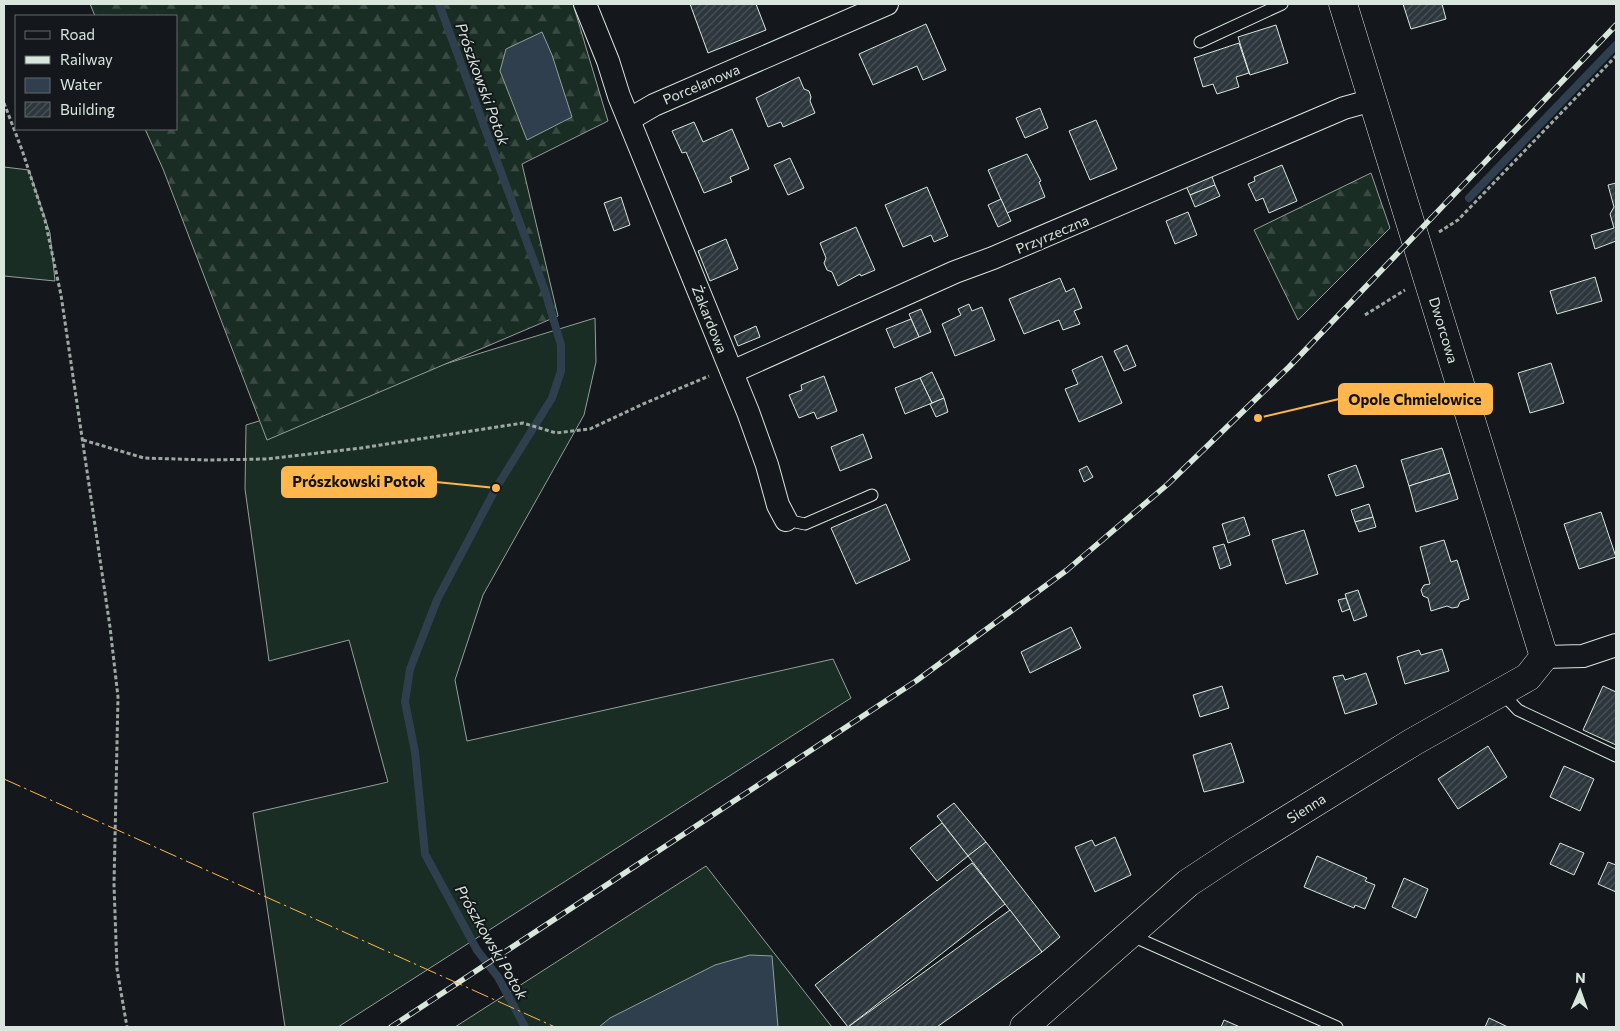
<svg xmlns="http://www.w3.org/2000/svg" width="1620" height="1031" font-family="Commissioner,sans-serif">
  <style>
    .grass { fill: #1a2d24; stroke: #939e99 }
    .forest { fill: url(#forest-firs); stroke: #939e99 }
    .water { fill: #2f3f4d; stroke: #939e99 }
    .lines { fill: none; stroke-linecap: round; stroke-linejoin: round }
    .stream { stroke: #2f3f4d; stroke-width: 8 }
    .building { fill: url(#building-hatch); stroke: #d8e6dc }
    .service-casing { stroke: #d8e6dc; stroke-width: 13 }
    .minor-casing { stroke: #d8e6dc; stroke-width: 24 }
    .tertiary-casing { stroke: #d8e6dc; stroke-width: 29 }
    .path { stroke: #9da8a2; stroke-width: 3; stroke-dasharray: 4 2.5; stroke-linecap: butt }
    .service { stroke: #14181c; stroke-width: 11 }
    .minor { stroke: #14181c; stroke-width: 22 }
    .tertiary { stroke: #14181c; stroke-width: 28 }
    .rail-casing { stroke: #d8e6dc; stroke-width: 5.5 }
    .rail { stroke: #14181c; stroke-width: 4; stroke-dasharray: 11; stroke-linecap: butt }
    .power { stroke: #ffb74d; stroke-width: 1; stroke-dasharray: 18 4 2.5 4; stroke-linecap: butt }
    .labels { text-anchor: middle; dominant-baseline: central; stroke-width: 4; stroke-linejoin: round; paint-order: stroke }
    .street-label { font-size: 14px; fill: #d8e6dc; stroke: #14181c }
    .water-label { font-size: 15px; font-style: italic; fill: #d8e6dc; stroke: #14181c }
    .leader { fill: none; stroke: #ffb74d; stroke-width: 2 }
    .callout-dot { fill: #ffb74d; stroke: #14181c; stroke-width: 2 }
    .callout { fill: #ffb74d; stroke: #ffb74d; stroke-width: 2 }
    .callout-label { font-size: 15px; text-anchor: middle; font-weight: bold; fill: #111 }
  </style>
  <defs>
    <pattern id="forest-firs" width="22" height="20" patternUnits="userSpaceOnUse" patternTransform="scale(1.25)"><rect width="22" height="20" fill="#1a2d24"/><path d="M5 1l3.5 6h-7zM16 11l3.5 6h-7z" fill="#3b4b43"/></pattern>
    <pattern id="building-hatch" width="6" height="6" patternUnits="userSpaceOnUse" patternTransform="scale(1.25)"><rect width="6" height="6" fill="#2c363c"/><path d="M-1 1l2-2M0 6l6-6M5 7l2-2" fill="none" stroke="#4a5358"/></pattern>
  </defs>
  <rect width="100%" height="100%" fill="#14181c"/>
  <!-- grass -->
  <g class="grass">
    <path d="M4,167L29,170L50,233L55,281L4,276Z"/>
    <path d="M595,318L596,362L584,415L483,595L455,680L467,741L833,659L851,698L338,1027H285L253,813L388,782L349,640L269,661L245,489L246,425Z"/>
    <path d="M706,866L832,1027H455Z"/>
  </g>
  <!-- forest -->
  <g class="forest">
    <path d="M90,4H573L608,121L522,164L558,316L267,440L163,169L145,129H176V16H95Z"/>
    <path d="M1371,173L1390,228L1298,320L1254,230Z"/>
  </g>
  <!-- water -->
  <g class="water">
    <path d="M542,32L552,55L572,117L527,140L500,71L506,49Z"/>
    <path d="M750,955L772,956L778,1027H599L610,1018L715,965Z"/>
  </g>
  <g class="lines">
    <!-- stream -->
    <g class="stream">
      <path d="M439,4L545,291L561,345V371L552,398L496,488L437,600L410,669L405,702L415,752L425,854L477,950L498,977L525,1027"/>
      <path d="M1469,198L1616,45"/>
    </g>
  </g>
  <!-- building -->
  <g class="building">
    <path d="M690,4H756L766,30L708,53Z"/>
    <path d="M1403,4H1442L1446,19L1411,29Z"/>
    <path d="M926,24L946,70L923,80L917,66L873,85L859,54Z"/>
    <path d="M1276,25L1288,63L1250,75L1238,37Z"/>
    <path d="M1239,43L1249,73L1236,77L1239,87L1217,94L1213,84L1203,87L1194,58Z"/>
    <path d="M799,77L804,89L809,91L811,97L810,101L815,113L783,127L781,122L768,127L756,98Z"/>
    <path d="M1040,108L1048,128L1025,138L1016,118Z"/>
    <path d="M1096,120L1117,169L1090,180L1069,131Z"/>
    <path d="M694,122L703,142L732,129L749,169L730,177L732,182L704,193L686,152L682,153L672,131Z"/>
    <path d="M1027,154L1041,181L1039,182L1045,197L1007,213L988,170Z"/>
    <path d="M790,158L804,188L788,195L774,165Z"/>
    <path d="M1282,165L1297,201L1269,213L1263,198L1256,201L1248,184L1255,181L1254,177Z"/>
    <path d="M1211,174L1215,185L1190,195L1186,186Z"/>
    <path d="M1616,183V241L1595,249L1591,235L1614,228L1610,214L1614,207L1608,185Z"/>
    <path d="M1215,185L1220,196L1195,207L1190,195Z"/>
    <path d="M927,187L948,236L934,242L931,235L903,247L885,205Z"/>
    <path d="M621,197L630,225L614,231L604,203Z"/>
    <path d="M1001,199L1011,221L998,227L988,205Z"/>
    <path d="M1188,212L1197,235L1175,244L1166,221Z"/>
    <path d="M856,227L875,270L861,276L860,274L838,286L832,272L827,270L824,263L826,258L820,243Z"/>
    <path d="M726,239L738,269L710,281L698,251Z"/>
    <path d="M1595,277L1602,301L1557,314L1550,291Z"/>
    <path d="M1060,278L1066,292L1074,288L1082,308L1074,311L1080,324L1063,330L1059,320L1024,334L1009,299Z"/>
    <path d="M969,304L972,311L982,307L995,340L955,356L942,324L961,315L958,309Z"/>
    <path d="M921,309L931,332L919,337L909,314Z"/>
    <path d="M911,319L919,337L894,348L886,329Z"/>
    <path d="M756,326L760,337L738,346L734,336Z"/>
    <path d="M1127,345L1136,366L1124,371L1114,351Z"/>
    <path d="M1102,356L1122,403L1079,422L1065,389L1078,384L1072,370Z"/>
    <path d="M1551,363L1564,403L1530,413L1518,373Z"/>
    <path d="M932,372L944,398L932,403L920,378Z"/>
    <path d="M824,376L837,411L817,419L814,412L799,418L789,395L802,390L801,385Z"/>
    <path d="M920,378L932,403L905,414L895,388Z"/>
    <path d="M944,398L948,412L936,417L930,404Z"/>
    <path d="M863,434L872,458L840,471L831,447Z"/>
    <path d="M1442,448L1450,473L1409,486L1401,460Z"/>
    <path d="M1356,465L1364,487L1336,496L1328,475Z"/>
    <path d="M1087,466L1093,477L1084,482L1079,470Z"/>
    <path d="M1450,473L1458,499L1416,512L1409,486Z"/>
    <path d="M886,504L910,560L856,584L831,528Z"/>
    <path d="M1369,504L1373,517L1355,522L1351,510Z"/>
    <path d="M1601,512L1616,557L1579,569L1564,524Z"/>
    <path d="M1244,517L1250,535L1228,543L1222,524Z"/>
    <path d="M1373,517L1376,527L1359,532L1355,522Z"/>
    <path d="M1304,530L1318,574L1286,584L1272,540Z"/>
    <path d="M1444,540L1451,562L1457,560L1469,599L1460,602L1458,607L1452,608L1447,606L1431,611L1428,598L1423,596L1421,590L1424,585L1430,584L1420,547Z"/>
    <path d="M1224,544L1231,565L1220,569L1213,547Z"/>
    <path d="M1358,590L1367,616L1354,621L1345,594Z"/>
    <path d="M1346,598L1350,609L1342,612L1338,600Z"/>
    <path d="M1071,627L1081,648L1030,673L1021,652Z"/>
    <path d="M1442,649L1449,671L1405,684L1397,657L1419,650L1421,655Z"/>
    <path d="M1366,673L1377,704L1345,714L1333,677L1343,675L1345,680Z"/>
    <path d="M1222,686L1229,708L1200,717L1193,695Z"/>
    <path d="M1603,686L1616,692V745L1583,730Z"/>
    <path d="M1231,743L1244,782L1204,792L1193,755Z"/>
    <path d="M1488,746L1507,777L1458,809L1438,779Z"/>
    <path d="M1564,766L1594,779L1580,811L1550,797Z"/>
    <path d="M954,803L986,842L968,856L937,816Z"/>
    <path d="M942,823L968,856L937,881L910,848Z"/>
    <path d="M1115,837L1131,875L1095,892L1075,847L1092,840L1095,846Z"/>
    <path d="M986,842L1060,937L1042,952L968,856Z"/>
    <path d="M1560,843L1584,853L1574,875L1550,864Z"/>
    <path d="M1317,856L1367,878L1365,881L1375,885L1365,909L1355,905L1354,908L1304,887Z"/>
    <path d="M1608,862L1616,865V892L1598,884Z"/>
    <path d="M972,863L1005,904L848,1027L815,985Z"/>
    <path d="M1404,878L1428,889L1416,918L1392,907Z"/>
    <path d="M1010,910L1042,952L937,1027H848Z"/>
    <path d="M1489,1018L1508,1027H1485Z"/>
    <path d="M1224,1020L1240,1027H1221Z"/>
  </g>
  <g class="lines">
    <!-- service casing -->
    <g class="service-casing">
      <g id="service">
        <path d="M1200,42L1282,4"/>
        <path d="M786,520L805,524L872,495"/>
        <path d="M1502,693L1518,710L1616,756"/>
        <path d="M1130,935L1337,1027"/>
      </g>
    </g>
    <!-- minor casing -->
    <g class="minor-casing">
      <g id="minor">
        <path d="M585,4L608,61L619,96L748,412L767,465L778,505L786,520"/>
        <path d="M630,119L654,105L887,4"/>
        <path d="M732,372L955,272L993,258L1344,108L1373,100"/>
        <path d="M1544,657L1583,656L1616,645"/>
      </g>
    </g>
    <!-- tertiary casing -->
    <g class="tertiary-casing">
      <path id="tertiary" d="M1024,1027L1188,883L1235,852L1413,742L1528,677L1544,657L1343,4"/>
    </g>
    <!-- path -->
    <g class="path">
      <path d="M4,103L22,150L45,220L61,295L110,627L118,697L114,885L117,969L127,1027"/>
      <path d="M1439,232L1458,220L1616,56"/>
      <path d="M1365,315L1405,290"/>
      <path d="M83,440L144,458L207,460L267,459L361,448L523,423L556,433L590,429L643,404L709,376"/>
    </g>
    <!-- service -->
    <use href="#service" class="service"/>
    <!-- minor -->
    <use href="#minor" class="minor"/>
    <!-- tertiary -->
    <use href="#tertiary" class="tertiary"/>
    <!-- rail casing -->
    <g class="rail-casing">
      <path id="rail" d="M391,1027L916,681L1067,570L1168,484L1289,367L1616,25"/>
    </g>
    <!-- rail -->
    <use href="#rail" class="rail"/>
    <!-- power -->
    <path class="power" d="M4,779L555,1027"/>
  </g>
  <g class="labels">
    <!-- street labels -->
    <g class="street-label">
      <text transform="translate(701 84) rotate(-23)">Porcelanowa</text>
      <text transform="translate(1052 234) rotate(-23)">Przyrzeczna</text>
      <text transform="translate(710 319) rotate(68)">Żakardowa</text>
      <text transform="translate(1444 330) rotate(73)">Dworcowa</text>
      <text transform="translate(1306 808) rotate(-32)">Sienna</text>
    </g>
    <!-- water labels -->
    <g class="water-label">
      <text transform="translate(483 84) rotate(70)">Prószkowski Potok</text>
      <text transform="translate(492 942) rotate(60)">Prószkowski Potok</text>
    </g>
  </g>
  <!-- callouts -->
  <path class="leader" d="M1258 418L1339 399M496 488L436 482"/>
  <g class="callout-dot">
    <circle cx="1258" cy="418" r="5"/>
    <circle cx="496" cy="488" r="5"/>
  </g>
  <g class="callout">
    <rect x="1339" y="384" width="153" height="30" rx="5"/>
    <rect x="282" y="467" width="154" height="30" rx="5"/>
  </g>
  <g class="callout-label">
    <text x="1415" y="405">Opole Chmielowice</text>
    <text x="359" y="487">Prószkowski Potok</text>
  </g>
  <!-- border -->
  <rect width="1620" height="1031" fill="none" stroke="#d8e6dc" stroke-width="10"/>
  <!-- legend -->
  <rect x="15" y="15" width="162" height="115" fill="#14181c" stroke="#626a69"/>
  <rect x="25" y="31" width="25" height="8" fill="#14181c" stroke="#626a69"/>
  <text x="60" y="40" font-size="15" fill="#d8e6dc">Road</text>
  <rect x="25" y="56" width="25" height="8" fill="#d8e6dc" stroke="#626a69"/>
  <text x="60" y="65" font-size="15" fill="#d8e6dc">Railway</text>
  <rect x="25" y="78" width="25" height="15" fill="#2f3f4d" stroke="#626a69"/>
  <text x="60" y="90" font-size="15" fill="#d8e6dc">Water</text>
  <rect x="25" y="102" width="25" height="15" fill="url(#building-hatch)" stroke="#626a69"/>
  <text x="60" y="115" font-size="15" fill="#d8e6dc">Building</text>
  <!-- north arrow -->
  <g transform="translate(1580 991) rotate(2)" stroke="#14181c" stroke-width="4" paint-order="stroke">
  <path d="M0-4L9 19L0 12L-9 19Z" fill="#d8e6dc"/>
  <text y="-8" font-size="14" font-weight="bold" text-anchor="middle" fill="#d8e6dc">N</text>
  </g>
</svg>
